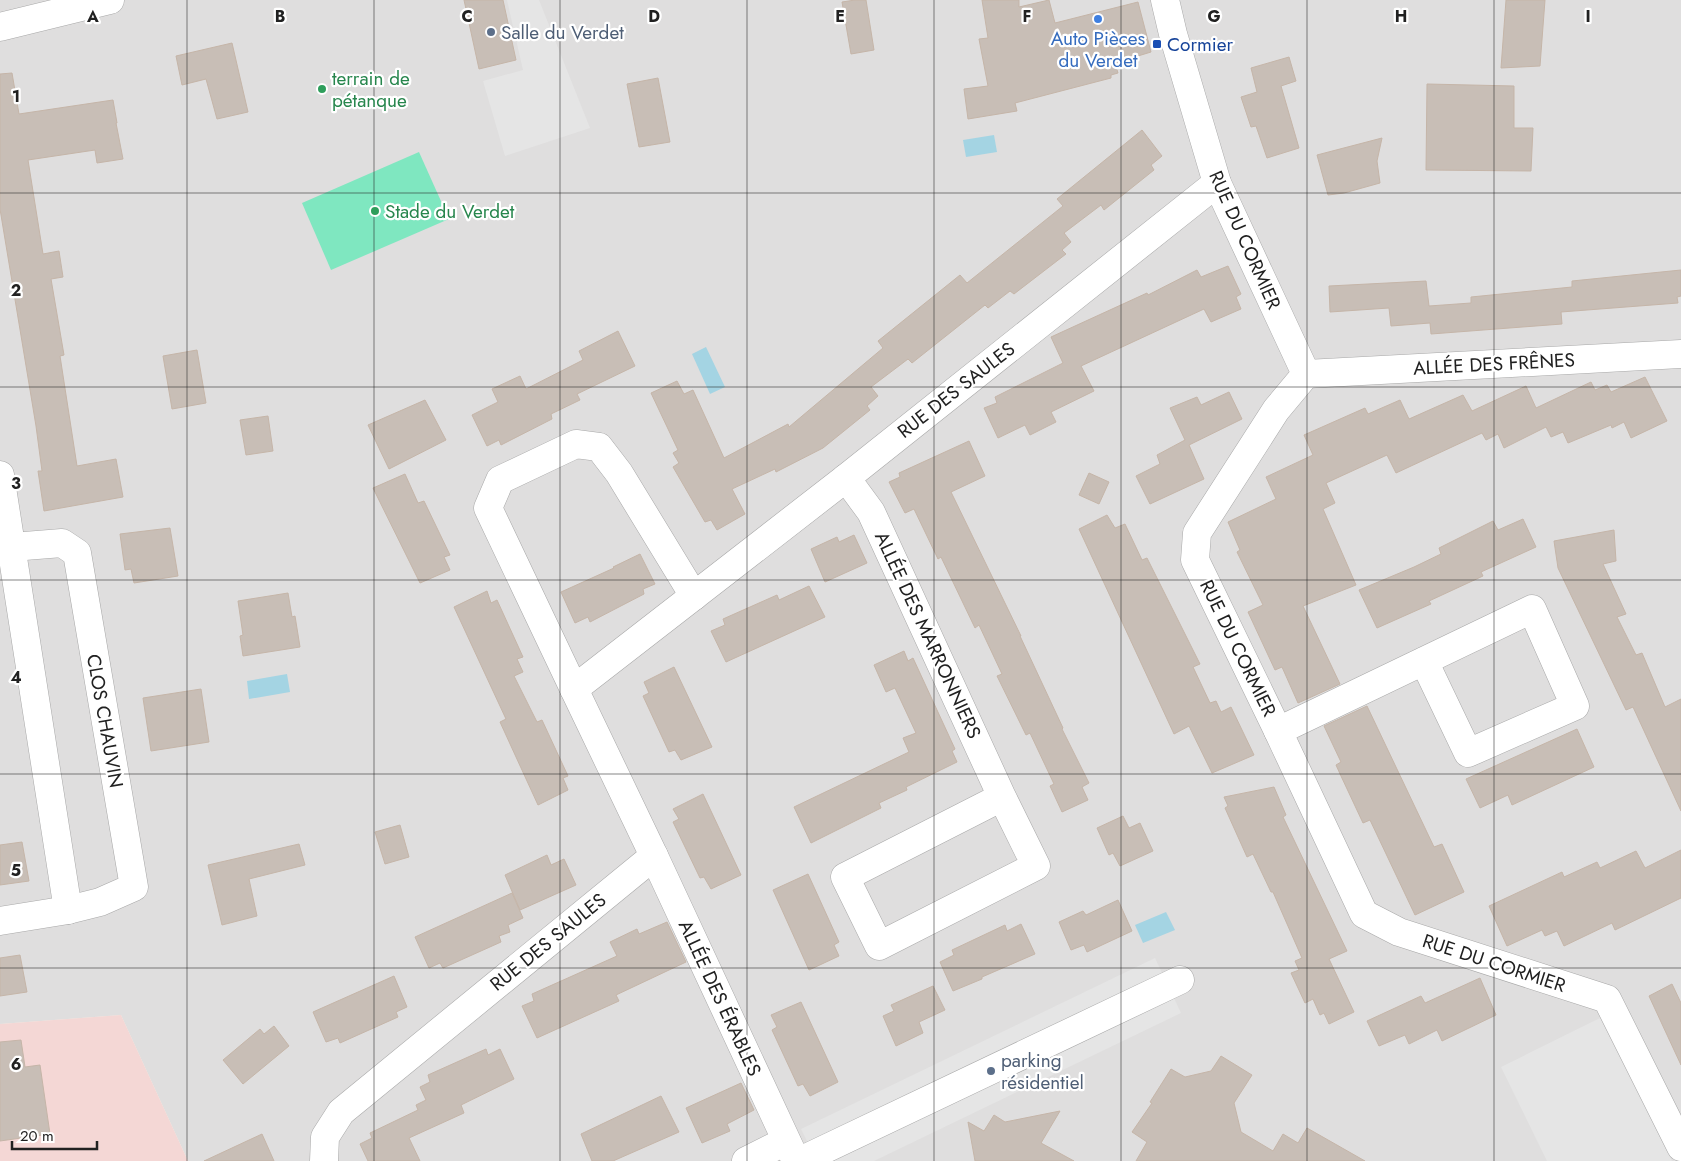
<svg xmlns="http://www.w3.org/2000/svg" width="1681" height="1161" font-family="Jost,sans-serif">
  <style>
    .residential { fill: #dfdede }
    .commercial { fill: #f4d7d5 }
    .pitch { fill: #7fe7c0 }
    .parking { fill: #e5e5e5 }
    .water { fill: #a4d4e3 }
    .building { fill: #c8beb6; stroke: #c5b5a8 }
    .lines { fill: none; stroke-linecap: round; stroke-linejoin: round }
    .minor-casing { stroke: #a8a8a8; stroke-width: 29 }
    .tertiary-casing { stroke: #a8a8a8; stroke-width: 29 }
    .minor { stroke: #fff; stroke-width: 28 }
    .tertiary { stroke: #fff; stroke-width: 28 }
    .grid { fill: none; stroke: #212121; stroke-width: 1; stroke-opacity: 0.55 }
    .shop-dot { fill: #3f7fe0; stroke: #fff; stroke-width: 2 }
    .service-dot { fill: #5c6f8a; stroke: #fff; stroke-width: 2 }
    .transit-dot { fill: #1a4fb4; stroke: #fff; stroke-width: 2 }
    .leisure-dot { fill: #2e9e5b; stroke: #fff; stroke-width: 2 }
    .labels { text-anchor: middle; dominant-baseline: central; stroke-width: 4.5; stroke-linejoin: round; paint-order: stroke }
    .service-label { font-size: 19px; fill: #4e5e75; stroke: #fff; text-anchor: start }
    .shop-label { font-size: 19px; fill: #366cbe; stroke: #fff }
    .transit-label { font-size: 19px; fill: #164399; stroke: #fff; text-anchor: start }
    .leisure-label { font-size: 19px; fill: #27864d; stroke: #fff; text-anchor: start }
    .street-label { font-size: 19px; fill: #212121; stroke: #fff }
    .grid-label { font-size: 16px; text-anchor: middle; font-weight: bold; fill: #212121; stroke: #fff; stroke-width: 4.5; stroke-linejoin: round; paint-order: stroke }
  </style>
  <rect width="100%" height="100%" fill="#f2efe7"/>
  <!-- residential -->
  <path class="residential" d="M0,0H1681V1161H188L121,1015L0,1024Z"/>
  <!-- commercial -->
  <path class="commercial" d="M121,1015L188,1161H0V1024Z"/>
  <!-- pitch -->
  <path class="pitch" d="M419,152L449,219L331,270L302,203Z"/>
  <!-- parking -->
  <g class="parking">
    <path d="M507,0H539L590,128L505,156L483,81L523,70Z"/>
    <path d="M1155,958L1181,1013L874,1161H817L801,1129Z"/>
    <path d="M1600,1018L1672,1161H1547L1501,1067Z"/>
  </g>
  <!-- water -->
  <g class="water">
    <path d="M994,135L997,152L966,157L963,140Z"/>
    <path d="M706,347L725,387L710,394L692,354Z"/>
    <path d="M287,674L290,692L249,699L247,681Z"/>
    <path d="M1166,912L1175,930L1143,943L1135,925Z"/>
  </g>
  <!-- building -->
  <g class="building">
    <path d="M464,0H503L516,60L479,69Z"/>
    <path d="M855,0H866L874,50L851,54L842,2Z"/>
    <path d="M982,0H1019V7L1049,0L1055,23L1138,2L1151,52L1115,63L1118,73L1111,75V78L1015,103L1017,111L968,119L964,89L988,86L979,39L988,38Z"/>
    <path d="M1506,0H1545L1540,66L1501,68Z"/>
    <path d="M232,43L248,112L217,119L206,79L182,85L176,56Z"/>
    <path d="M1289,57L1296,81L1281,86L1299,148L1267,158L1256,126L1251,127L1241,97L1257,92L1251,68Z"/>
    <path d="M12,73L19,114L113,100L117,123H116L123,159L97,163L95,150L28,160L43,254L59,251L63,277L51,279L64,355L60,356L77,466L116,459L123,497L44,511L38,471H42L36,426L0,209V74Z"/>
    <path d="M658,78L670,142L639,147L627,84Z"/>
    <path d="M1427,84L1514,86V128H1533L1531,171L1426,170Z"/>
    <path d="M1142,130L1162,156L1151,165L1154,170L1104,210L1101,205L1064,233L1071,242L1062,250L1066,254L1014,294L1010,291L988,308L985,305L912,363L908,359L871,387L878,396L867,406L870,410L823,448L776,472L775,469L732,489L745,514L717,530L711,520L705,522L673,467L679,463L673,453L678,450L651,393L677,381L684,394L693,390L724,458L788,424L789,427L883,348L878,341L960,275L967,283L1063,206L1057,199Z"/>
    <path d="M1382,138L1377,161L1380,183L1344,193L1328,195L1317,155Z"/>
    <path d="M1228,266L1241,294L1236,297L1241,309L1211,322L1204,309L1081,366L1094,391L1051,412L1056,422L1030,435L1025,425L998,438L984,408L997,403L995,397L1063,363L1051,337L1147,293L1148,295L1197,270L1201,277Z"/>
    <path d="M1681,270V296L1677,297L1678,303L1561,312L1562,324L1431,334L1430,323L1391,326L1389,308L1330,312L1329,286L1426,281L1429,306L1471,303V297L1572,287V281Z"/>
    <path d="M618,331L635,366L577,394L580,400L551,414L552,419L501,445L499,440L487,446L472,415L498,402L492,389L520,376L526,389L583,360L579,351Z"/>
    <path d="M197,350L206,403L172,409L163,356Z"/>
    <path d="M1645,377L1667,421L1631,438L1624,422L1612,428L1611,425L1568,443L1563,432L1551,437L1546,427L1504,448L1498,434L1486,440L1482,433L1396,473L1387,455L1326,483L1335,503L1323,509L1356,585L1303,606L1340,684L1298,703L1282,667L1275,670L1248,612L1263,605L1237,552L1240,550L1228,522L1276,499L1266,477L1313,455L1304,435L1365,408L1368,414L1400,400L1409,419L1463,395L1472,411L1526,386L1536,408L1591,382L1595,390L1607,385L1611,392Z"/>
    <path d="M1229,392L1242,419L1189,445L1204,479L1150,504L1136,476L1160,464L1157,455L1185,440L1170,408L1197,397L1201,405Z"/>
    <path d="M425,400L446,440L389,469L368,425Z"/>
    <path d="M268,416L273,451L246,455L240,420Z"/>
    <path d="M969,441L985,476L951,492L1021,636H1020L1063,728L1062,729L1089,783L1082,787L1088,800L1062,812L1050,786L1054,784L1030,733L1026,735L997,676L1002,674L979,625L975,628L941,557L938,559L914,509L905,513L889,482L900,477L899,473Z"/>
    <path d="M1089,473L1109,482L1099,504L1079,495Z"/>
    <path d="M405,474L418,503L424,501L450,555L444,557L450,570L420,583L373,488Z"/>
    <path d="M1107,515L1115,528L1125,524L1142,560L1147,558L1200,664L1193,667L1210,703L1216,701L1221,712L1231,707L1254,755L1212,773L1189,726L1174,734L1079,529Z"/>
    <path d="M1523,519L1536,547L1481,572L1483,576L1429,601L1431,604L1377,628L1359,590L1414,567L1441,554L1439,548L1493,521L1498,530Z"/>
    <path d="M170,528L178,576L134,583L131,569L125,570L120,534Z"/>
    <path d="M1614,530L1616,561L1603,564L1626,614L1617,617L1636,655L1642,653L1665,707L1681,699V811L1633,707L1626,710L1558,568L1554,541Z"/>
    <path d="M854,535L867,563L825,582L811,549L837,537L839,542Z"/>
    <path d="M640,554L655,584L643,589L644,594L590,622L588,617L575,623L561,592L614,568L613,567Z"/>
    <path d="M809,586L825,617L726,662L711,631L725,625L723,619L777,595L779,600Z"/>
    <path d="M487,591L491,603L497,600L523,657L517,659L523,672L514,676L537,722L542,720L568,776L563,778L568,790L538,805L500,722L506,719L454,607Z"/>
    <path d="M288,593L292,617L295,616L300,647L243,656L240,636L243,635L238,601Z"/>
    <path d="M904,651L908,661L913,658L955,749L952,751L957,762L906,787L907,790L879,803L881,808L811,843L794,807L909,752L903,738L916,733L895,688L886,692L874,665Z"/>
    <path d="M674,667L712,747L681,760L675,750L669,752L643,696L649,693L644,682Z"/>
    <path d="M201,689L209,742L151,751L143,698Z"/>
    <path d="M1367,706L1434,847L1442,844L1464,892L1415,915L1370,820L1363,823L1341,776L1336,765L1341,762L1324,726Z"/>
    <path d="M1577,729L1594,767L1512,805L1508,795L1480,808L1466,779Z"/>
    <path d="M1274,787L1286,815L1283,817L1347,951L1329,959L1354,1012L1329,1024L1324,1013L1320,1015L1313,999L1305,1003L1291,973L1299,970L1295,961L1302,958L1273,892H1271L1253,854L1247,857L1225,808L1228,806L1224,797Z"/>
    <path d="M703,794L741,875L711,889L704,877L700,878L673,822L679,819L673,809Z"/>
    <path d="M1123,816L1129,828L1140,823L1153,851L1120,866L1113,853L1109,855L1097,828Z"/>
    <path d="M400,825L409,857L385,864L375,832Z"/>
    <path d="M22,842L29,881L0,885V845Z"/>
    <path d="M299,844L305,865L249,879L257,916L222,925L208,865Z"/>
    <path d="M1681,850V898L1615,930L1612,923L1564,946L1557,931L1545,936L1542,930L1507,946L1489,906L1562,872L1564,877L1597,862L1600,868L1636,851L1645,868Z"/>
    <path d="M547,855L551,865L564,859L576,885L520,910L505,875Z"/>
    <path d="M808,874L839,942L834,945L839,956L809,970L773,890Z"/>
    <path d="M512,893L523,918L508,925L510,932L499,936L501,942L443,968L440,963L429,968L415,937Z"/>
    <path d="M1118,900L1132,931L1087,952L1084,945L1071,950L1059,922L1083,911L1086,915Z"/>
    <path d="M667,922L686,962L616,995L619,1001L537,1038L522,1006L534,1001L532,994L617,956L610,942L637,929L639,934Z"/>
    <path d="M1021,924L1035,954L982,977V979L953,991L940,962L954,955L952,950L1005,925L1007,931Z"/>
    <path d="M20,955L27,992L0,996V958Z"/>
    <path d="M394,976L407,1007L396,1012L398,1017L340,1043L338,1038L326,1042L313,1012Z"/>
    <path d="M1480,978L1496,1015L1442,1041L1437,1030L1409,1044L1405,1035L1379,1046L1367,1021L1421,996L1425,1003Z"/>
    <path d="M1672,984L1681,1003V1065L1649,996Z"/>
    <path d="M933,986L945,1010L919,1022L923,1033L896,1046L883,1016L894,1011L891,1005Z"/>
    <path d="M801,1002L838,1082L810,1096L803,1084L798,1086L772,1030L777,1027L771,1015Z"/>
    <path d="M274,1026L289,1046L243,1084L223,1060L260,1029L264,1034Z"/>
    <path d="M21,1040L25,1067L40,1065L50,1134L0,1141V1042Z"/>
    <path d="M486,1049L488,1055L500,1049L514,1079L461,1105L464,1113L409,1138L420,1161H368L360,1144L372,1138L370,1133L418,1110L416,1105L426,1100L420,1087L430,1082L428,1075Z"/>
    <path d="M1221,1056L1252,1075L1234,1103L1241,1132L1273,1151L1283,1134L1298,1143L1307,1128L1365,1161H1136L1147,1142L1132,1132L1152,1103L1150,1102L1171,1069L1185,1077L1211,1071Z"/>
    <path d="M741,1083L754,1110L727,1124L730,1131L702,1143L686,1108Z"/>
    <path d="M661,1096L679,1132L613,1161H592L581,1134Z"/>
    <path d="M1060,1111L1041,1143L1074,1161H975L968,1122L984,1131L994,1115L1005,1122Z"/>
    <path d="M262,1134L274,1161H204Z"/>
  </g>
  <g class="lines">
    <!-- minor casing -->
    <g class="minor-casing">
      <g id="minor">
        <path d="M1165,0L1173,34L1217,183L1306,374L1276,410L1197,533L1195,560L1278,731L1364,914L1399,932L1607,999L1681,1147"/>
        <path d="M1306,374L1681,354"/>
        <path d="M0,475L68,910"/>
        <path d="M846,478L871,512L1002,797L1036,866L879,946L845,877L1002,797"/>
        <path d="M574,689L488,508L500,480L576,444L599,447L619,473L694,596"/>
        <path d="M1278,731L1532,609L1575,706L1468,753L1424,661"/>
        <path d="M654,856L796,1161"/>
        <path d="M0,921L68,910L100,902L134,887L77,553L62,543L12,547"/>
        <path d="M324,1161L325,1137L341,1112L654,856L574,689L846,478L1217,183"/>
        <path d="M746,1161L786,1141"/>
        <path d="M800,1161L1180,980"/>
      </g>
    </g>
    <!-- tertiary casing -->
    <g class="tertiary-casing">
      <path id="tertiary" d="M0,27L110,0"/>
    </g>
    <!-- minor -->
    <use href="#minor" class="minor"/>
    <!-- tertiary -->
    <use href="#tertiary" class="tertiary"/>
  </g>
  <!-- grid -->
  <path class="grid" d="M187,0V1161M374,0V1161M560,0V1161M747,0V1161M934,0V1161M1121,0V1161M1307,0V1161M1494,0V1161M0,193H1681M0,387H1681M0,580H1681M0,774H1681M0,968H1681"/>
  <!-- markers -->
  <circle class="shop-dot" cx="1098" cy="19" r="5"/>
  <g class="service-dot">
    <circle cx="491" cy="32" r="5"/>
    <circle cx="991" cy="1071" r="5"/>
  </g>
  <rect class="transit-dot" x="1152" y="39" width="10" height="10" rx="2.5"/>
  <g class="leisure-dot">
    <circle cx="322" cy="89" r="5"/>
    <circle cx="375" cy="211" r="5"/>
  </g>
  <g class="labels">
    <!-- service labels -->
    <g class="service-label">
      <text x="501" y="32">Salle du Verdet</text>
      <text x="1001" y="1060">parking<tspan x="1001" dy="22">résidentiel</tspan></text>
    </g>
    <!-- shop labels -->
    <g class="shop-label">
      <text x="1098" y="38">Auto Pièces<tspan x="1098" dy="22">du Verdet</tspan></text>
    </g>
    <!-- transit labels -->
    <g class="transit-label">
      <text x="1167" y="44">Cormier</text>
    </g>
    <!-- leisure labels -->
    <g class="leisure-label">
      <text x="332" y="78">terrain de<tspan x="332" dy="22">pétanque</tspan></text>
      <text x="385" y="211">Stade du Verdet</text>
    </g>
    <!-- street labels -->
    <g class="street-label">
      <text transform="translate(1245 240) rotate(66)">RUE DU CORMIER</text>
      <text transform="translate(1494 364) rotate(-3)">ALLÉE DES FRÊNES</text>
      <text transform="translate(956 390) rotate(-38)">RUE DES SAULES</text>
      <text transform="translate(928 635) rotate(65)">ALLÉE DES MARRONNIERS</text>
      <text transform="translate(1238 648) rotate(64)">RUE DU CORMIER</text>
      <text transform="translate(105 721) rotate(80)">CLOS CHAUVIN</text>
      <text transform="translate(548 942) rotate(-39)">RUE DES SAULES</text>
      <text transform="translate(1494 963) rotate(18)">RUE DU CORMIER</text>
      <text transform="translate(720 998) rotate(65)">ALLÉE DES ÉRABLES</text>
    </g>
  </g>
  <g class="grid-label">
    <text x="93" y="22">A</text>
    <text x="280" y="22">B</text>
    <text x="467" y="22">C</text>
    <text x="654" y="22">D</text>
    <text x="840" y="22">E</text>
    <text x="1027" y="22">F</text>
    <text x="1214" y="22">G</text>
    <text x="1401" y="22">H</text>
    <text x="1588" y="22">I</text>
    <text x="16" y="102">1</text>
    <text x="16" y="296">2</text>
    <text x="16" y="489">3</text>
    <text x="16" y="683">4</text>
    <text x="16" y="876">5</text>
    <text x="16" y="1070">6</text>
  </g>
  <!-- scale -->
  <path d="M12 1141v8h85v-8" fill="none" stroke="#212121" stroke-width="2.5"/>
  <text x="20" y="1141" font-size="15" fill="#212121" stroke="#ffffff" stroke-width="4" paint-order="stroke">20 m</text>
</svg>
